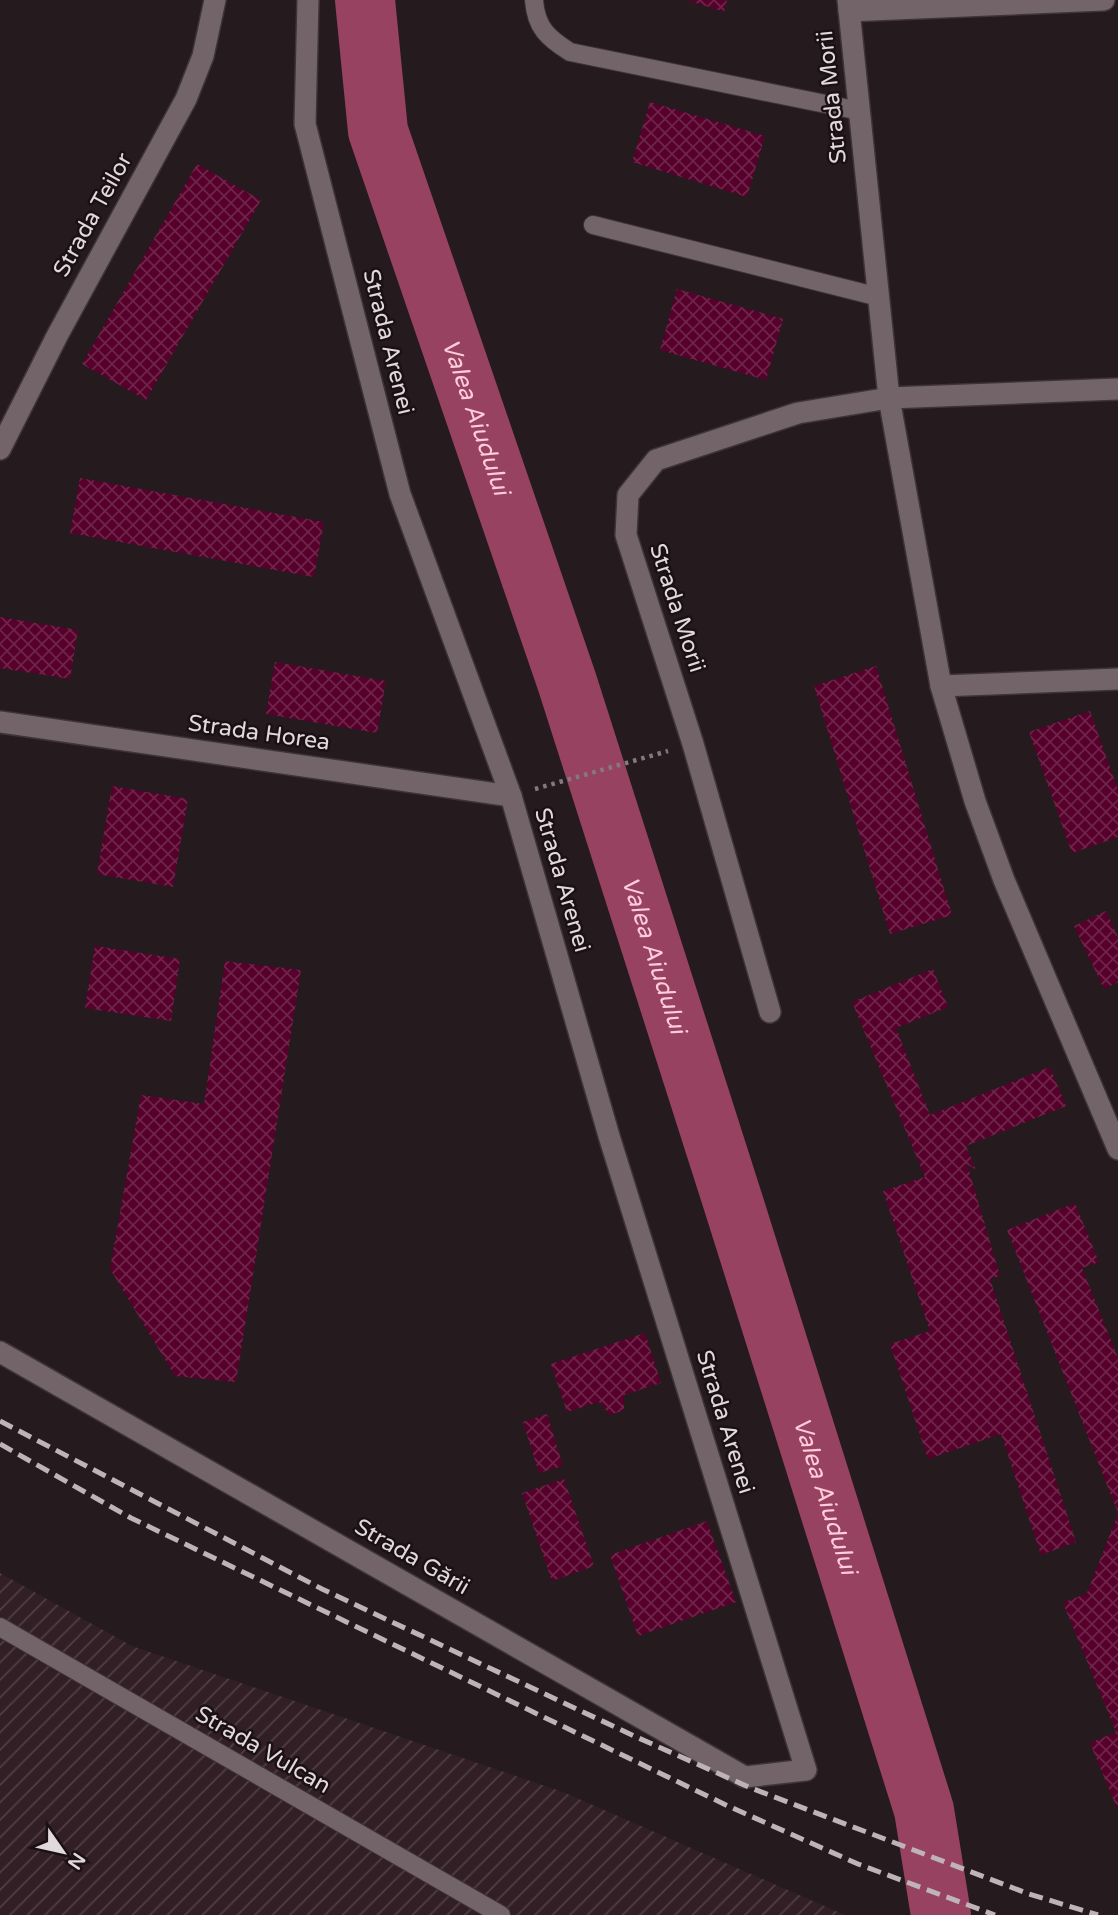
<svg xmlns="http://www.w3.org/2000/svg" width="1118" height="1915" font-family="'Varela Round',sans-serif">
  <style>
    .industrial { fill: url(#industrial-furrows) }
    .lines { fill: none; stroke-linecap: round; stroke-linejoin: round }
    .river { stroke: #984262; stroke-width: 60 }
    .building { fill: url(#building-cross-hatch) }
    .lane-casing { stroke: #3d3436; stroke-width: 20 }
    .street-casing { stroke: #3d3436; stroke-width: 24 }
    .path { stroke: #847a7d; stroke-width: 4.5; stroke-dasharray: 3.5 5; stroke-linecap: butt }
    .lane { stroke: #726468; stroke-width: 18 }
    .street { stroke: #726468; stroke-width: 21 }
    .rail { stroke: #beb4b7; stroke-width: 5; stroke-dasharray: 14 7; stroke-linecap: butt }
    .labels { text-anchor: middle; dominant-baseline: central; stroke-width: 5; stroke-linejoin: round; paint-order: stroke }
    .street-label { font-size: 23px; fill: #e2d9dc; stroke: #1b1114 }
    .water-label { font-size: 24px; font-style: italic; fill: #feccdb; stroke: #1b1114 }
  </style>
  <defs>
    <pattern id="industrial-furrows" width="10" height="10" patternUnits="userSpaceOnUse" patternTransform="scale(1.75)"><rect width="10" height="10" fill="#311f25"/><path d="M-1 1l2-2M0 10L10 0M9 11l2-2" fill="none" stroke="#4f3f44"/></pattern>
    <pattern id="building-cross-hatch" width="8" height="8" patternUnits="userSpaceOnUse" patternTransform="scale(1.75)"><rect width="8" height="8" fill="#56002b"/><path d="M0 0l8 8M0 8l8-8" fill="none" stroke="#6e2549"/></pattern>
  </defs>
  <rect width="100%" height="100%" fill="#251a1d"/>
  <!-- industrial -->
  <path class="industrial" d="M0,1573L132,1646L563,1792L845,1915H0Z"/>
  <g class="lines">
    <!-- river -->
    <path class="river" id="s1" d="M365,0L378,131L567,682L734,1205L924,1810L941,1915"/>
  </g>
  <!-- building -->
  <g class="building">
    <path d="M687,0H727L724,12Z"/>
    <path d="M650,102L765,136L747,197L632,162Z"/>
    <path d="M197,164L261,200L146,400L82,364Z"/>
    <path d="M677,289L783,319L766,380L660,350Z"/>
    <path d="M80,478L324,522L314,577L70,533Z"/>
    <path d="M0,617L78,630L70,679L0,668Z"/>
    <path d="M275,662L386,681L377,733L266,714Z"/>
    <path d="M876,666L952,915L890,934L814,686Z"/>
    <path d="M1090,711L1118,790V837L1072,853L1029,732Z"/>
    <path d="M112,786L188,799L173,887L97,874Z"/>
    <path d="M1106,911L1118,937V982L1104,989L1074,926Z"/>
    <path d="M95,946L180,959L171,1021L85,1008Z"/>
    <path d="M225,961L301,970L236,1382L175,1376L110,1269L141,1095L204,1104Z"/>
    <path d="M933,969L948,1007L896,1028L930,1115L1050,1067L1066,1106L966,1146L976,1170L967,1164L1000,1276L990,1279L1076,1542L1041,1555L1001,1434L928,1459L890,1344L930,1331L883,1191L925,1177L852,1002Z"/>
    <path d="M1075,1203L1099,1262L1082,1268L1118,1358V1513L1007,1230Z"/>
    <path d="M645,1333L661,1383L624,1395V1410L610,1415L599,1402L567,1412L551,1364Z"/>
    <path d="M547,1414L563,1466L539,1473L523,1422Z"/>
    <path d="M564,1479L594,1566L552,1581L522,1493Z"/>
    <path d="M1118,1514V1805L1116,1806L1090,1743L1116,1732L1063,1603L1087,1593Z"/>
    <path d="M707,1521L736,1602L638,1636L610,1555Z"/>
  </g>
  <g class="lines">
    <!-- lane casing -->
    <g class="lane-casing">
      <g id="lane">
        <path d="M534,0C536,28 548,38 570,52L860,111"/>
        <path d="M593,225L879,297"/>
        <path d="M0,1627L501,1915"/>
      </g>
    </g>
    <!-- street casing -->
    <g class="street-casing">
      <g id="street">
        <path d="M848,0L889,398L941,686L975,801L1004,880L1118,1149"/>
        <path d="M849,11L1104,0"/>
        <path d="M0,449L57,336L186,99L203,56L215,0"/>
        <path d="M941,686L1118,679"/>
        <path d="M0,722L511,796"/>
        <path d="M770,1012L693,744L626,535L628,495L656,460L798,413L889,398L1118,389"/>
        <path d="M0,1352L745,1777L806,1770L609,1136L511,796L400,494L305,124L308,0"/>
      </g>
    </g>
    <!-- path -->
    <path class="path" d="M535,789L668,751"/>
    <!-- lane -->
    <use href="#lane" class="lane"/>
    <!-- street -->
    <use href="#street" class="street"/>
    <!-- rail -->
    <g class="rail">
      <path d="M0,1421L322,1589L634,1736L751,1788L1029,1894L1098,1915"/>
      <path d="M0,1444L131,1518L728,1806L858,1864L995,1915"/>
    </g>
  </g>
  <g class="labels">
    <!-- street labels -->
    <g class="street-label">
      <text transform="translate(832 97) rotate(-96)">Strada Morii</text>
      <text transform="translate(93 215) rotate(-61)">Strada Teilor</text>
      <text transform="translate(388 342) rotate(76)">Strada Arenei</text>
      <text transform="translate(677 608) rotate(72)">Strada Morii</text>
      <text transform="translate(259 733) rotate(8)">Strada Horea</text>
      <text transform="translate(562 880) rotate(74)">Strada Arenei</text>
      <text transform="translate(725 1422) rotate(73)">Strada Arenei</text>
      <text transform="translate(412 1557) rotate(30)">Strada Gării</text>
      <text transform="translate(263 1750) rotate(30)">Strada Vulcan</text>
    </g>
    <!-- water labels -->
    <g class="water-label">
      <text stroke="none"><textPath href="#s1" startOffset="434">Valea Aiudului</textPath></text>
      <text stroke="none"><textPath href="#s1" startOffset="1001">Valea Aiudului</textPath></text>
      <text stroke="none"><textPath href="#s1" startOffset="1568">Valea Aiudului</textPath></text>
    </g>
  </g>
  <!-- north arrow -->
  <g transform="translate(63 1852) rotate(124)" stroke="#1b1114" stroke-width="5" paint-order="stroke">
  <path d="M0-5L12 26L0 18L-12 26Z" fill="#e2d9dc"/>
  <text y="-10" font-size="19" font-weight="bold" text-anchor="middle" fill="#e2d9dc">N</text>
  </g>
</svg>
